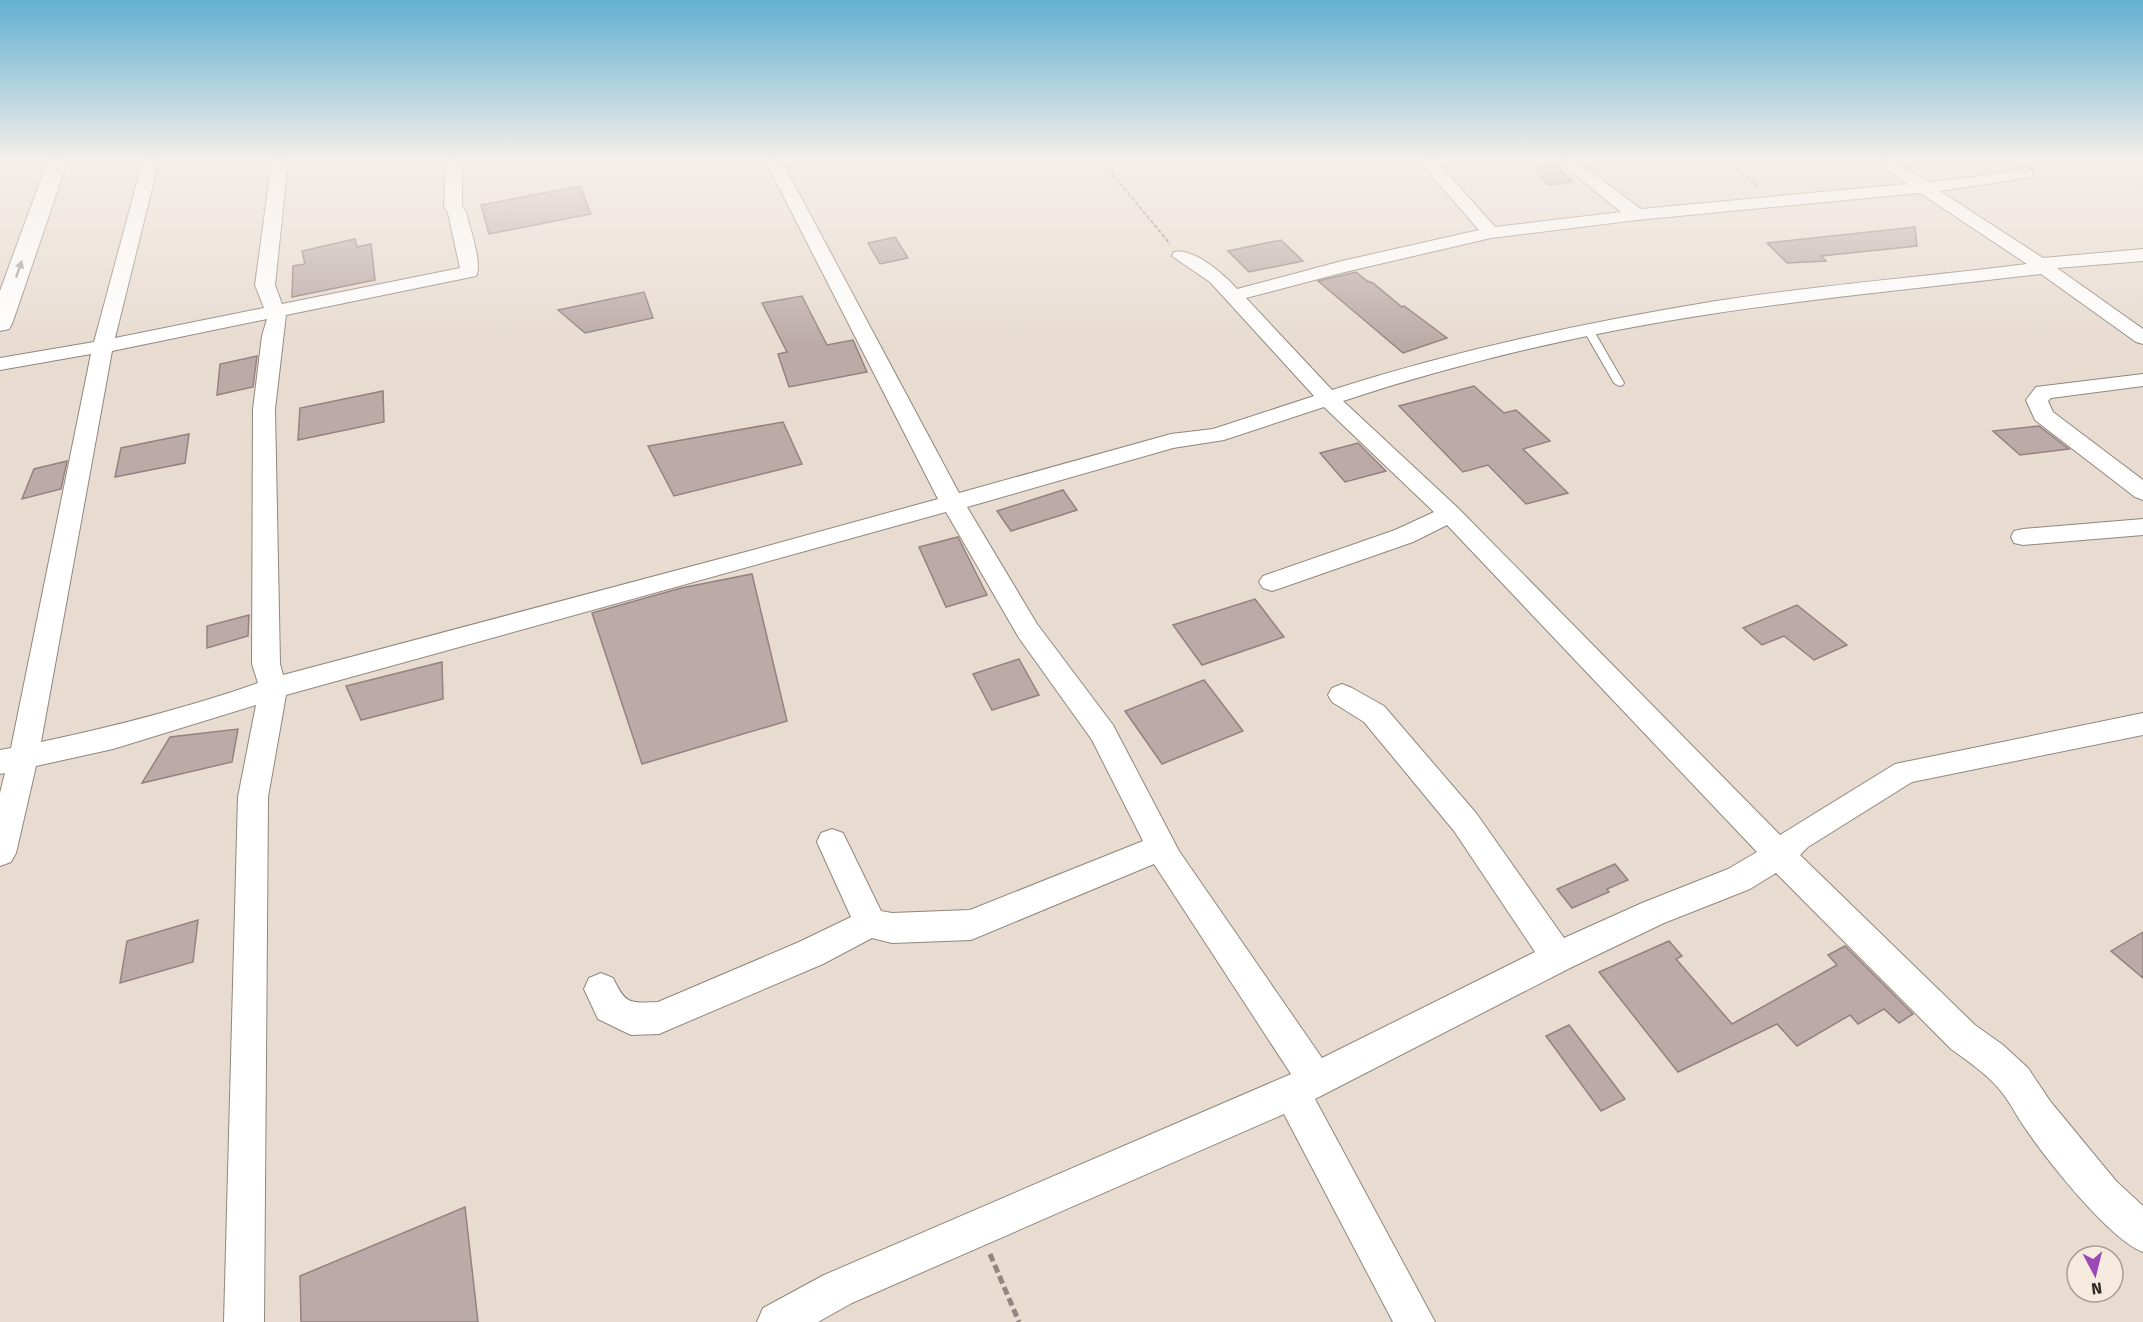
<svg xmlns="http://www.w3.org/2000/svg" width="2143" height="1322" font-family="'Fira Sans',sans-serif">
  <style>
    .building { fill: #bbaaa8; stroke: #938280; stroke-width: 1.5 }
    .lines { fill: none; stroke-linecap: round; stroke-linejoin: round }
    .lane-casing { stroke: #91867c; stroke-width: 2 }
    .street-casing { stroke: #91867c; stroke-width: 2 }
    .highway-casing { stroke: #91867c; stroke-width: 2 }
    .path-far1 { stroke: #908780; stroke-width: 2; stroke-dasharray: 4 2; stroke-linecap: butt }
    .path { stroke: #908780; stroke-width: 5; stroke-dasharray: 8 4; stroke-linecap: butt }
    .lane { fill: #fff; fill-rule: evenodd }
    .street { fill: #fff; fill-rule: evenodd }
    .highway { fill: #fff; fill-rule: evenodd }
    .oneway { fill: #a19f9d }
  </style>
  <rect width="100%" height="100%" fill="#e8dcd1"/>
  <!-- building -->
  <g class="building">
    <path d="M1555,164L1572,182L1548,185L1532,166Z"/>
    <path d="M580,186L591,214L489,234L481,205Z"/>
    <path d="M1915,227L1917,246L1821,256L1826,261L1787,263L1767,243Z"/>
    <path d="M895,237L908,258L880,264L868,243Z"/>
    <path d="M355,239L357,247L371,244L375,280L292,297L293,266L305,264L302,251Z"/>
    <path d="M1281,240L1303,261L1249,272L1228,251Z"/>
    <path d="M1356,272L1367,281L1373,283L1402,307L1404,306L1447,338L1403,353L1318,281Z"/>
    <path d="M644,292L653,318L585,333L558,310Z"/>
    <path d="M802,296L827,345L853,340L867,372L789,387L778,354L787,352L762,303Z"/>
    <path d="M257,356L253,387L217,395L220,364Z"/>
    <path d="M1474,386L1504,413L1516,410L1550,441L1523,449L1568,493L1526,504L1488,465L1463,472L1399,406Z"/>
    <path d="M383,391L384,422L298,440L300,408Z"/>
    <path d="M783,422L802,464L674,496L648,446Z"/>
    <path d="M2039,426L2069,449L2020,455L1993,431Z"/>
    <path d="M189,434L185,463L115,477L121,448Z"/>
    <path d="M1358,443L1386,471L1345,482L1320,453Z"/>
    <path d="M67,461L61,489L22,499L34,469Z"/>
    <path d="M1063,490L1077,510L1011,531L997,511Z"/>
    <path d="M958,537L987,595L946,607L919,547Z"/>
    <path d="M752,574L787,721L642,764L592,613L681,588Z"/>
    <path d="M1255,599L1284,637L1202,665L1173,625Z"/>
    <path d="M1797,605L1847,645L1814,660L1784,636L1762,645L1743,628Z"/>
    <path d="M249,615L248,636L207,648V626Z"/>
    <path d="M1019,659L1039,695L992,710L973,674Z"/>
    <path d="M442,662L443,699L361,720L346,686Z"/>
    <path d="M1204,680L1243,731L1162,764L1125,711Z"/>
    <path d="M238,729L232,762L142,783L170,737Z"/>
    <path d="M1615,864L1628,880L1607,889L1609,892L1572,908L1557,889Z"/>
    <path d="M198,920L193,962L120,983L127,941Z"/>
    <path d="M2143,932V978L2111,951Z"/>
    <path d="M1669,941L1682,956L1676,959L1732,1024L1837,965L1828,955L1845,946L1913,1014L1899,1023L1884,1009L1858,1024L1850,1015L1797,1046L1777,1024L1678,1072L1599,972Z"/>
    <path d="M1569,1025L1625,1099L1601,1111L1546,1036Z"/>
    <path d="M465,1207L478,1322H301L300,1276Z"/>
  </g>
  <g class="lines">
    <!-- lane casing -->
    <g class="lane-casing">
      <path id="lane" d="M1589,328L1594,331L1624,383L1623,385L1619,386L1614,383L1584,331Z"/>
    </g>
    <!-- street casing -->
    <g class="street-casing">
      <g id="street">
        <path d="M143,160H159L115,338L264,308L255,285L272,160H288L275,285L282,304L460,268L448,213L444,207L446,160H462V206L466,212C469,226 483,264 476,276L286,315L275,409L280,664L283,675L753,550L938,499L765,160H781L959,493L1171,434L1213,429L1314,396L1210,282L1172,256L1174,252C1193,247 1225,275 1237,289L1342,261L1479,230L1424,167L1422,163L1424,160H1445L1440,165L1495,227L1621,212L1557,160H1575L1641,209L1907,184L1875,160H1894L1927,182L1976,177L2025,168L2031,169L2033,173L2031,177L2025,178L1940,191L2043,258L2143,249V261L2057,268L2143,329V344L2136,342L2041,274C1933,287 1824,297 1717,313C1590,332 1464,361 1343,401L1458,508L1780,835L1895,764L2143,713V735L1912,782L1808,847L1800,855L1975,1025L2003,1045L2028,1068L2050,1101L2116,1181L2143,1206V1252C2109,1239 2045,1158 2023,1125C2016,1115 2011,1104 2003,1094C1990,1076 1969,1062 1951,1049L1776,873L1750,889L1664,923L1570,968L1315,1099L1435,1322H1393L1284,1114L852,1303L818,1322H757L763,1308L824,1275L1291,1074L1154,864L971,940L892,943L872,938L823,964L659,1034L631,1035L598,1019L584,989L589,978L601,973L613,978C626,1005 629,1003 658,1002L799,942L851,917L817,842L821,833L832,829L843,833L881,911L892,913L970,910L1143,841L1092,740L1019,638L946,512L286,695L268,797L264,1322H224L238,797L256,705L113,749L36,766L16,853L11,862L0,866V793L5,773L0,774V750L11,748L91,354L0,370V358L94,342ZM1920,193L2027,264C1924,277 1819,285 1716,301C1586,322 1457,350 1332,390L1246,298L1345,272L1491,238L1637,220ZM267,319L262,336L253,409L252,664L258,683C187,708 115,726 41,742L112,351ZM1324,407L1434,512L1395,530L1263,576L1259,582L1263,588L1272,591L1281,588L1413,542L1447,525L1757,852L1728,869L1642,903L1564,938L1476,813L1384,706L1352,688L1342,684L1332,688L1328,695L1332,702L1364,722L1454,831L1535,952L1322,1058L1179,851L1113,725L1037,624L967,507L1173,448L1224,440Z"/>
        <path d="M2143,374V386L2051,398L2048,401L2053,412L2143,480V500L2135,497L2035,420L2026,400L2036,387L2044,386Z"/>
        <path d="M2143,519V535L2023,545L2014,543L2011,537L2014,531L2023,529Z"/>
      </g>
    </g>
    <!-- highway casing -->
    <g class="highway-casing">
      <path id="highway" d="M48,160H68L12,324L9,329L0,331V291Z"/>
    </g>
    <!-- path-far1 -->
    <g class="path-far1">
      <path d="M1101,160L1170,244"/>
      <path d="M1729,160L1758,186"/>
    </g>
    <!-- path -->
    <path class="path" d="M990,1254L1019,1322"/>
    <!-- lane -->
    <use href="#lane" class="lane"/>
    <!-- street -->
    <use href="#street" class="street"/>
    <!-- highway -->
    <use href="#highway" class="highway"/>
  </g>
  <!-- one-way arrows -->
  <defs><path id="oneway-solid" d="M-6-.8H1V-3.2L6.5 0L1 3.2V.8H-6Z" transform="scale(1.5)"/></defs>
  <use class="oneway" href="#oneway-solid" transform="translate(19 269) rotate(-71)"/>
  <!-- sky -->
  <linearGradient id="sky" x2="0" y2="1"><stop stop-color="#62b0d1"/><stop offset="0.46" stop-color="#f5efea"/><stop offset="1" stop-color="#f5efea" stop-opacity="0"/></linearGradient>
  <rect width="2143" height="345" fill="url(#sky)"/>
  <!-- north arrow -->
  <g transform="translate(2095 1274) rotate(173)"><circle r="28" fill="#f6e9de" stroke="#a69d94" stroke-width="1.5"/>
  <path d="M0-4.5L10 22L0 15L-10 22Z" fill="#9b47b6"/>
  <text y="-9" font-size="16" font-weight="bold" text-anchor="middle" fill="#2f2a26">N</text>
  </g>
</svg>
